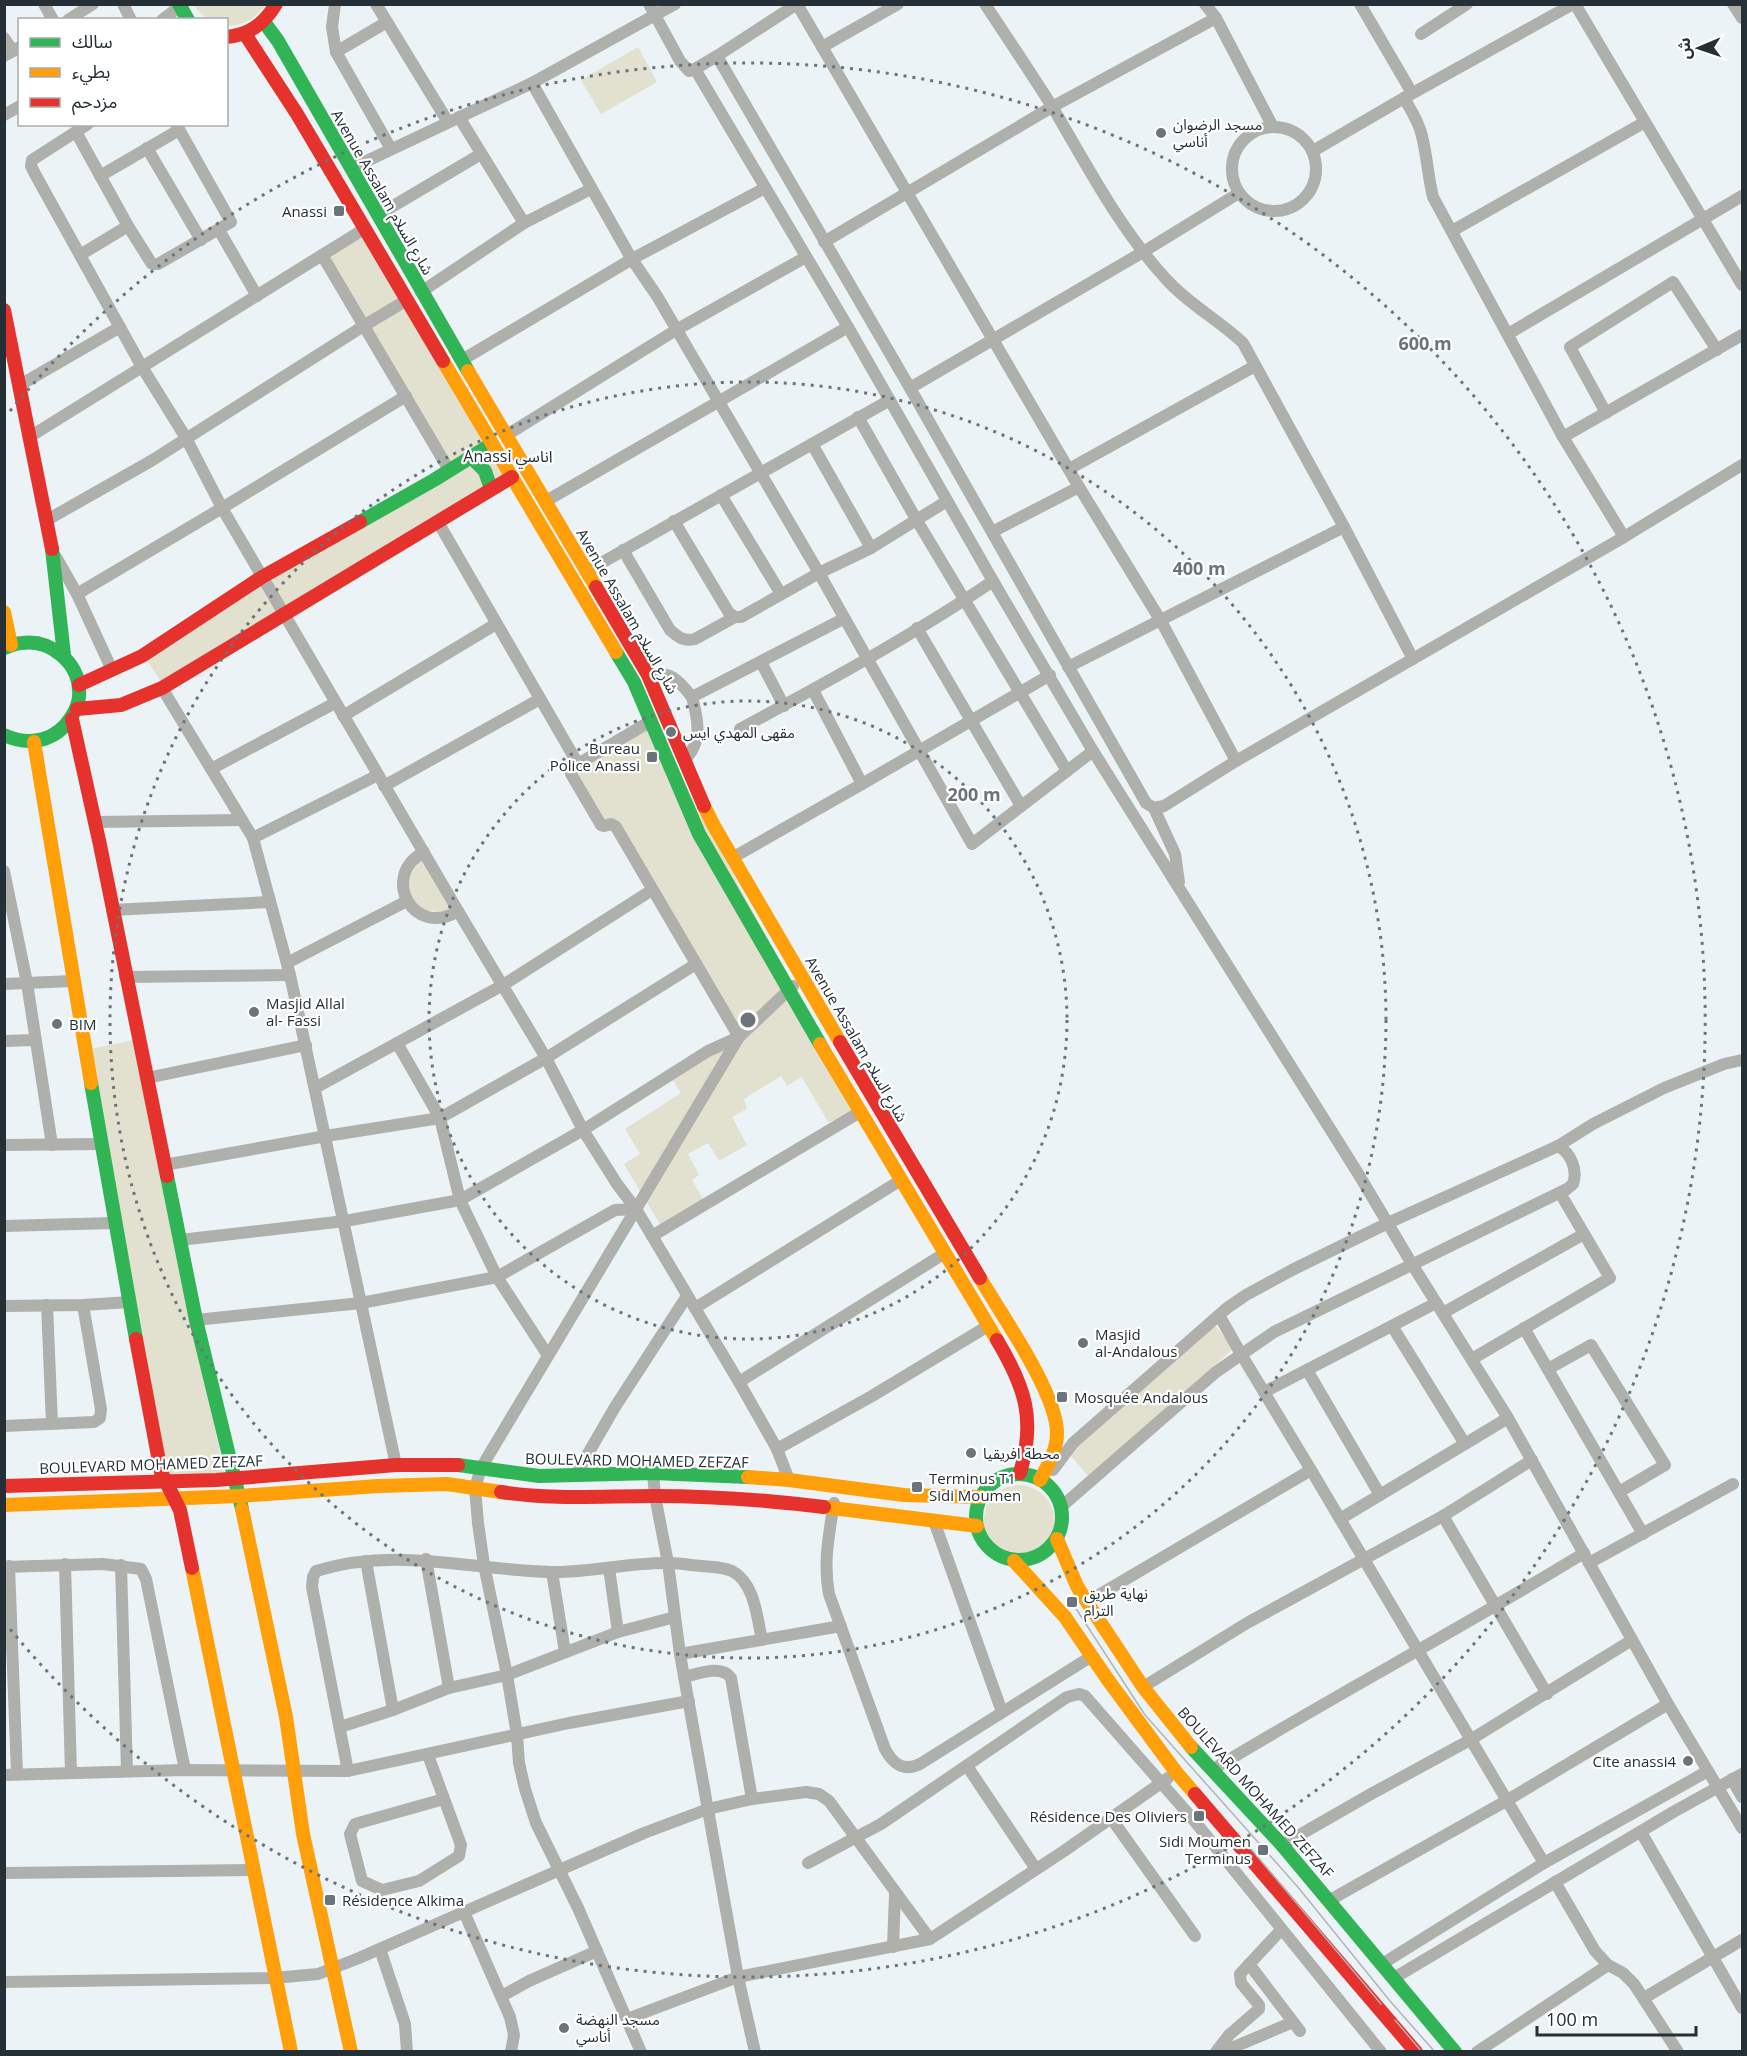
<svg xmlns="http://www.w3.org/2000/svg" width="1747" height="2056" font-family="'Open Sans','Noto Sans Arabic',sans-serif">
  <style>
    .green { fill: #e2e0ce }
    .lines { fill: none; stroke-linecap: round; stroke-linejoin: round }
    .street { stroke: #afafab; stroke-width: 12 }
    .fast { stroke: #30b455; stroke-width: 14 }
    .slow { stroke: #ff9f0a; stroke-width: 14 }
    .jam { stroke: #e5322d; stroke-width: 14 }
    .tram { stroke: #b1b5b6; stroke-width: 1.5 }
    .ring { fill: none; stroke: #6a747a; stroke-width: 3; stroke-dasharray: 3 6 }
    .poi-dot { fill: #6a747a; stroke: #fff; stroke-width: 2 }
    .labels { text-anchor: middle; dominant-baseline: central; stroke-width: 4.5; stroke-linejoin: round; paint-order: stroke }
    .poi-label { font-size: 15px; fill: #242f36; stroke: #fff; text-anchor: start }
    .street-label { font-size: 15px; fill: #242f36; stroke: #fff }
    .neighbourhood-label { font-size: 16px; fill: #242f36; stroke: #fff }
    .centre { fill: #6a747a; stroke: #fff; stroke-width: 3 }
    .ring-label { font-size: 18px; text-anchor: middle; font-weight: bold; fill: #6a747a; stroke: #fff; stroke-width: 4.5; stroke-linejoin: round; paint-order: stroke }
  </style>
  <rect width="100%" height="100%" fill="#ecf3f7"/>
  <!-- green -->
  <g class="green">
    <path d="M194,5H265C255,19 244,25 227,26L226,20C208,19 205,20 194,5Z"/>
    <path d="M638,47L657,82L601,114L581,80Z"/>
    <path d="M364,229L512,477L163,685L144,655L449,470L322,255Z"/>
    <path d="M651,721L860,1112L828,1122L802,1077L787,1086L781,1076L744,1099L747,1109L732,1117L747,1145L719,1161L708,1143L688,1154L699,1175L692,1180L704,1201L644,1237L661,1226L624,1164L640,1154L625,1129L681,1093L673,1080L739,1037L611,823L603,826L570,769Z"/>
    <path d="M420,858L451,912L448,913L422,910C402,888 407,882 420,858Z"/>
    <path d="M134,1040L225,1477L161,1480L81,1051Z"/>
    <path d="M1213,1323L1234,1348L1089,1477L1068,1453Z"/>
    <circle cx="1019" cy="1520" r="35"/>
  </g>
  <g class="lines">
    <!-- street -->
    <g class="street">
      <path d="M44,4L53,20"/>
      <path d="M123,4L131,20"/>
      <path d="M335,4L332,27L336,52L391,149"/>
      <path d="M376,4L448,122"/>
      <path d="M649,4L680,61L689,71L695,69L717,56L797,4L1079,487L1161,621L1236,761"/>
      <path d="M985,4C1008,39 1031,73 1053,108C1088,167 1119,228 1166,279C1188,304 1219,320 1243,343L1344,527L1413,659"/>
      <path d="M1205,4L1216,18L1273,127"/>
      <path d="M1360,4L1412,93"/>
      <path d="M1575,4L1742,285"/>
      <path d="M1733,4L1742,18"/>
      <path d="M68,20L93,4"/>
      <path d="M162,20L179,7"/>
      <path d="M1421,34L1467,4"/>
      <path d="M4,38L13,51"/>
      <path d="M822,47L898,4"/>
      <path d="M336,52L387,22"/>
      <path d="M4,56L20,47"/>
      <path d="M717,56L910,388L1146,803L1154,808L1175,854L1179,882"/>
      <path d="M695,69L848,327L993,581L1093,751L1359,1175L1412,1264L1508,1418L1668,1704L1742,1828"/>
      <path d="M532,83L631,258L657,296L819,573L972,844L1093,751"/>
      <path d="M1404,98C1411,110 1419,122 1422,136C1427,156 1428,177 1433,197L1563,437L1624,537"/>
      <path d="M4,115L20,106"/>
      <path d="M459,117L524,223L591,189"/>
      <path d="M88,124L32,160L31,166L35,174L142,367L186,438L222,508L458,911L546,1058L583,1130L617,1184L636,1209L739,1382L777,1449L789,1480"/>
      <circle cx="1274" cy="169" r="42"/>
      <path d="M76,132L128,226L150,261L152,264H158L231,222L176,124"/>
      <path d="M147,148L201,240"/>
      <path d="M1313,151L1404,98L1573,4"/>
      <path d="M352,168L532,83L675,4"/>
      <path d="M100,176L179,130"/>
      <path d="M378,215L481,154"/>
      <path d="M219,230L257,296"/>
      <path d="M1452,231L1645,122"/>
      <path d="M824,242L1052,107L1216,18"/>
      <path d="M80,255L128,226"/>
      <path d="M322,255L449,470"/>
      <path d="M421,292L524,223"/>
      <path d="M1508,334L1742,196"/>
      <path d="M462,360L632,259L765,188"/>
      <path d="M20,385L120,327"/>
      <path d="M910,388L1143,252L1239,193"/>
      <path d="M1606,413L1570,347L1673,282L1717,350"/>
      <path d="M858,417L916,519L1067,771"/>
      <path d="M507,435L676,330L806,257"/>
      <path d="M31,436L364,229"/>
      <path d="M1563,437L1742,335"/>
      <path d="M812,444L871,548"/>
      <path d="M1069,469L1255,366"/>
      <path d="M721,495L781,594"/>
      <path d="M546,501L848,327"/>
      <path d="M47,520L151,461L365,325L407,300"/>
      <path d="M674,521L729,613L735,617H741L819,573L871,548L947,501"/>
      <path d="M438,522L578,764"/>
      <path d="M992,532L1079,487"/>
      <path d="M623,550L670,630C678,637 684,642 695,639L735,617"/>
      <path d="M56,557L77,594L112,670"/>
      <path d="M587,571L890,400"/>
      <path d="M77,594L222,508L406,396"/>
      <path d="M917,628L1021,806"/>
      <path d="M761,662L784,706"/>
      <path d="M1068,667L1344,527"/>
      <path d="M648,675C671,670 679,681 692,697L843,619"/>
      <path d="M162,688L253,838L290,975L396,1465"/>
      <path d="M343,716L496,624"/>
      <path d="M740,729C825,683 912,636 993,581"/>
      <path d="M685,759C703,742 698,719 692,697"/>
      <path d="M211,769L335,703"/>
      <path d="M862,784L1050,675"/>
      <path d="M384,786L540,699"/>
      <path d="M1154,808L1164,806L1236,761L1624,537L1742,465"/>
      <path d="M95,822L242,820"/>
      <path d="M253,838L378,775"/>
      <path d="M424,852C379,876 414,939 458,911"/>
      <path d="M732,858L862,784L813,690"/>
      <path d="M4,871L27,983L52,1145"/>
      <path d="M112,910L270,902"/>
      <path d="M287,963L407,901"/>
      <path d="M125,977L290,975"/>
      <path d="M4,984L72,981"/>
      <path d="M4,1041L35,1040"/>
      <path d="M397,1043L440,1118L460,1200L497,1277L547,1354"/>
      <path d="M147,1078L306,1045"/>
      <path d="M315,1088L503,985L652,890"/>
      <path d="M4,1145L101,1144"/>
      <path d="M164,1165L326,1136L440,1118L546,1058L696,964"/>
      <path d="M4,1226L114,1223"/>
      <path d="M652,1236L860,1112"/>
      <path d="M180,1240L345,1221L460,1200L583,1130L708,1051L739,1037L616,827L611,824L604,826L601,825L571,774L573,767L651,721"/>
      <path d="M47,1305L52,1424"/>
      <path d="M4,1306L83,1305L130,1302"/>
      <path d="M695,1308L901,1180"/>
      <path d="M1443,1313L1584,1234"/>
      <path d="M1219,1315L1241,1354L1311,1470L1544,1863"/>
      <path d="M196,1320L361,1303L497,1277L615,1210L636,1209"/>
      <path d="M1392,1326L1465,1444"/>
      <path d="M1524,1328L1643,1534"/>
      <path d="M1472,1359L1610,1278L1560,1193"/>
      <path d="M1548,1369L1591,1345L1665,1465L1619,1492"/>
      <path d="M1307,1370L1380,1495"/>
      <path d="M739,1382L945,1253"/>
      <path d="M1264,1392L1436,1303"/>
      <path d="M4,1426L94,1422L100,1418L101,1409L83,1305"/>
      <path d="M777,1449L872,1396L988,1326"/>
      <path d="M1053,1470L1073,1443L1227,1308L1246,1295L1292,1270L1388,1223L1558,1146L1593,1124L1664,1088L1724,1064L1742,1060"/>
      <path d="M653,1473L655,1496L668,1563L680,1654L738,1977L755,2052"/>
      <path d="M575,1476L615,1407L687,1296"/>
      <path d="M834,1503C829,1534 823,1563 829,1594L885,1749C893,1764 903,1772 920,1764L1092,1656"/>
      <path d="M1061,1507L1216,1372L1274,1332L1567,1189L1573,1184C1578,1170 1571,1153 1558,1146"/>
      <path d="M1443,1516L1547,1694"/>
      <path d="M1340,1519L1508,1418"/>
      <path d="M934,1521L1002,1712"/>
      <path d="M426,1559L449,1688"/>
      <path d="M366,1561L393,1710"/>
      <path d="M1589,1563L1733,1484"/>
      <path d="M65,1564L71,1773"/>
      <path d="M121,1565L127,1771"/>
      <path d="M9,1566L17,1774"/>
      <path d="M4,1567L103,1564L141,1569L146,1579L185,1770"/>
      <path d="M609,1568L618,1632"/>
      <path d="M552,1572L565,1652"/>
      <path d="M1087,1602L1311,1470"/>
      <path d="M680,1654L841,1626"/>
      <path d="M684,1677C698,1674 722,1664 731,1678L752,1799"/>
      <path d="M1143,1687L1247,1623L1443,1516L1532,1460"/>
      <path d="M340,1727L393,1710L449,1688L507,1675L618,1632L675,1617"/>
      <path d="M428,1755L461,1845L459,1856L419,1881L382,1890L362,1881L350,1834L355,1824L444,1799"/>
      <path d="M967,1766L1036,1869"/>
      <path d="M1212,1770C1335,1695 1462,1628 1584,1553"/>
      <path d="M348,1771L312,1587L313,1577L316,1571C397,1546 470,1570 551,1572C590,1573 630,1562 669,1563C680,1563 690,1565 701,1566C711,1567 723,1567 732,1571C755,1583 757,1618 762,1640"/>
      <path d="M4,1775L185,1770L348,1771L569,1723L689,1701"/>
      <path d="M1732,1779L1742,1797"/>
      <path d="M1111,1818L1195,1936"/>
      <path d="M1641,1832L1742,2008"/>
      <path d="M1282,1845L1371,1794L1470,1740L1632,1640"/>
      <path d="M808,1863L881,1824L1067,1697L1079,1694L1085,1696L1192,1818L1381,2052"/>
      <path d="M4,1873L253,1870"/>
      <path d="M1555,1882L1595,1951L1608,1965L1623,1973L1634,1984L1678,2052"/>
      <path d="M1330,1900L1506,1801L1668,1704"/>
      <path d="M464,1912L510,2017L514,2035L511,2052"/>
      <path d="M893,1947L895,1894"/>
      <path d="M380,1949L405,2024L407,2052"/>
      <path d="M1249,1964L1300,2031"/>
      <path d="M1382,1964L1544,1863L1708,1771"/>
      <path d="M1394,1978L1675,1811L1742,1774"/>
      <path d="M4,1982L274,1978L318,1974L359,1958L644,1833L708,1809L752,1799L806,1792L819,1794L829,1801L930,1939"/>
      <path d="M502,1996L529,1981L597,1951"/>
      <path d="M1644,1998L1742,1940"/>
      <path d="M627,2019L738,1977L930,1939L1064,1851L1168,1778"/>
      <path d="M641,2052L578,1908L536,1823L525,1789L519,1763L517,1735L507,1675L484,1565L478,1523L475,1488L481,1468L739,1037L793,986"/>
      <path d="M1216,2052L1229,2035L1259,2009V2005L1241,1983L1240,1974L1281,1930"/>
      <path d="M1219,2052L1234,2047L1293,2022"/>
      <path d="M1477,2052L1608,1965"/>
    </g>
    <!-- fast -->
    <g class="fast">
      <path d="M179,4L188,20"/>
      <path d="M264,22L278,41L468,371"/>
      <path d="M471,457L485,471L491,489"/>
      <path d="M360,522L434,480L492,444"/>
      <path d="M52,549L64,655"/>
      <path d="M4,648C10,646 16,643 22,643C50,639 78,662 79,690C80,699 77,708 72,716C57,741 30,747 4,735"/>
      <path d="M616,652L634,682L699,834L820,1044"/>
      <path d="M91,1083L136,1339"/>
      <path d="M167,1176L196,1320L242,1509"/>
      <path d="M458,1465L539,1476L653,1473L748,1477"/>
      <circle cx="1019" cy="1517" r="43"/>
      <path d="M1191,1747L1282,1845L1455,2052"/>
    </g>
    <!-- slow -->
    <g class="slow">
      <path d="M443,361L616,652"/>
      <path d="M468,371L596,587"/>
      <path d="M4,612L11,645"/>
      <path d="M34,742L91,1083"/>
      <path d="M704,806L714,826L840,1042"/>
      <path d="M820,1044L997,1340"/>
      <path d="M980,1278C1001,1314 1057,1393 1057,1433C1057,1451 1048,1465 1040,1480"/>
      <path d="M748,1477L789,1480L904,1495L981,1497"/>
      <path d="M4,1505L239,1496L378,1486L447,1484L501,1492"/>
      <path d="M824,1507L977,1526"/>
      <path d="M242,1509L286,1717L303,1834L351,2052"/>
      <path d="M1057,1539L1077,1586L1087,1602L1143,1687L1191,1747"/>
      <path d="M1014,1561L1065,1617L1108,1680L1176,1772L1195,1794"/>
      <path d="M192,1568L291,2052"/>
    </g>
    <!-- jam -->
    <g class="jam">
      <path d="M245,34L297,114L443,361"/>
      <path d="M226,37C249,35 264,24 276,4"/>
      <path d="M4,310L52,549"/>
      <path d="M596,587L648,675L704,806"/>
      <path d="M79,685L142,656L262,577L360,522"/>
      <path d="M77,709L121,705L162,688L512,477"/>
      <path d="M72,719L100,845L167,1176"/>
      <path d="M840,1042L980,1278"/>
      <path d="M136,1339L161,1472L180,1510L192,1568"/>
      <path d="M997,1340C1025,1387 1036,1419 1020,1473"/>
      <path d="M4,1486L216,1480L396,1465H458"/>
      <path d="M501,1492C552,1500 602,1496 653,1496C710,1496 767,1500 824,1507"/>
      <path d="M1195,1794L1416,2052"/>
    </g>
    <!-- tram -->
    <g class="tram">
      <path d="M1071,1601L1145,1715L1297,1886L1390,2001L1435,2052"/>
      <path d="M1246,1843L1381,2004"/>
      <path d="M1395,2020L1422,2052"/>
    </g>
  </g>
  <!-- distance rings -->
  <g class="ring">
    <circle cx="748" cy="1020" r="319"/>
    <circle cx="748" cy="1020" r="638"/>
    <path d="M10 411A957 957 0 1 1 10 1629"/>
  </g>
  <!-- markers -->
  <g class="poi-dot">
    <circle cx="1161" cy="133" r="6"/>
    <rect x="333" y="205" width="12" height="12" rx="3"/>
    <circle cx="671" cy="732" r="6"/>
    <rect x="646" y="751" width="12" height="12" rx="3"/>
    <circle cx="254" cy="1012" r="6"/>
    <circle cx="57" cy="1024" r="6"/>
    <circle cx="1083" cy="1343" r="6"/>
    <rect x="1056" y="1391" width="12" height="12" rx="3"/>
    <circle cx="971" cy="1453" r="6"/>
    <rect x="911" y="1481" width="12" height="12" rx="3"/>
    <rect x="1066" y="1596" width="12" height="12" rx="3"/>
    <circle cx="1688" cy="1761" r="6"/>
    <rect x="1193" y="1810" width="12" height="12" rx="3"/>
    <rect x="1257" y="1844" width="12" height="12" rx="3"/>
    <rect x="324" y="1894" width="12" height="12" rx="3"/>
    <circle cx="564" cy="2028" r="6"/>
  </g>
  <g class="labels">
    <!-- poi labels -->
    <g class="poi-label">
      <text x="1173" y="124">مسجد الرضوان<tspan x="1173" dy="17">أناسي</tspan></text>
      <text x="327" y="211" text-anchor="end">Anassi</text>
      <text x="683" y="732">مقهى المهدي ايس</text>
      <text x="640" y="748" text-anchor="end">Bureau<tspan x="640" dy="17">Police Anassi</tspan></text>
      <text x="266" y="1003">Masjid Allal<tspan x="266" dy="17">al- Fassi</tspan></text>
      <text x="69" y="1024">BIM</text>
      <text x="1095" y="1334">Masjid<tspan x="1095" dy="17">al-Andalous</tspan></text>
      <text x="1074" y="1397">Mosquée Andalous</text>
      <text x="983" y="1453">محطة افريقيا</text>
      <text x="929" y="1478">Terminus T1<tspan x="929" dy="17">Sidi Moumen</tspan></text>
      <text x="1084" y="1593">نهاية طريق<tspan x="1084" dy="17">الترام</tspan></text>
      <text x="1676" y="1761" text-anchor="end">Cite anassi4</text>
      <text x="1187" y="1816" text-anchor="end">Résidence Des Oliviers</text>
      <text x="1251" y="1841" text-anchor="end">Sidi Moumen<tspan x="1251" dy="17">Terminus</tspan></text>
      <text x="342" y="1900">Résidence Alkima</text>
      <text x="576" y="2019">مسجد النهضة<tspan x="576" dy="17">أناسي</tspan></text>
    </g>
    <!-- street labels -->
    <g class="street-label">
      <text transform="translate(383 192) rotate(60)">Avenue Assalam شارع السلام</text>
      <text transform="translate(628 611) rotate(60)">Avenue Assalam شارع السلام</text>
      <text transform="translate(857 1039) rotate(60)">Avenue Assalam شارع السلام</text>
      <text transform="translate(637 1460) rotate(1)">BOULEVARD MOHAMED ZEFZAF</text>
      <text transform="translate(151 1464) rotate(-2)">BOULEVARD MOHAMED ZEFZAF</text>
      <text transform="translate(1256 1792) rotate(48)">BOULEVARD MOHAMED ZEFZAF</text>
    </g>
    <!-- neighbourhood labels -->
    <g class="neighbourhood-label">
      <text x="508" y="456">Anassi اناسي</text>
    </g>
  </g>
  <circle cx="748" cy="1020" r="9" class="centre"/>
  <g class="ring-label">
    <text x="1425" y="350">600 m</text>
    <text x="1199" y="575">400 m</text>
    <text x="974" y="801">200 m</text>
  </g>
  <!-- border -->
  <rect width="1747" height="2056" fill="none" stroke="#242f36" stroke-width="12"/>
  <!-- legend -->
  <rect x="18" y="18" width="210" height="108" fill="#ffffff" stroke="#a7acaf" stroke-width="1.5"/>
  <rect x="30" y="38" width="30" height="9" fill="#30b455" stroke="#a7acaf" stroke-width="1.5"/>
  <text x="72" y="48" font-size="18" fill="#242f36">سالك</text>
  <rect x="30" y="68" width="30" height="9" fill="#ff9f0a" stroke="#a7acaf" stroke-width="1.5"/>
  <text x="72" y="78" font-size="18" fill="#242f36">بطيء</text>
  <rect x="30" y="98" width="30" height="9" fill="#e5322d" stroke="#a7acaf" stroke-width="1.5"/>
  <text x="72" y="108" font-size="18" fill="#242f36">مزدحم</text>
  <!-- north arrow -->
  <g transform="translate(1699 48) rotate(268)" stroke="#ffffff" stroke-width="4.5" paint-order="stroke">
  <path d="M0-4.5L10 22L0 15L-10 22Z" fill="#242f36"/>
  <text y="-9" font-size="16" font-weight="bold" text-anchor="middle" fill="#242f36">ش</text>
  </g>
  <!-- scale -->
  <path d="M1537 2026v9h159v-9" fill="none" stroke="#242f36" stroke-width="3"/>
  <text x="1546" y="2026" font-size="18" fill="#242f36" stroke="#ffffff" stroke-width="4.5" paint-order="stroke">100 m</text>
</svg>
